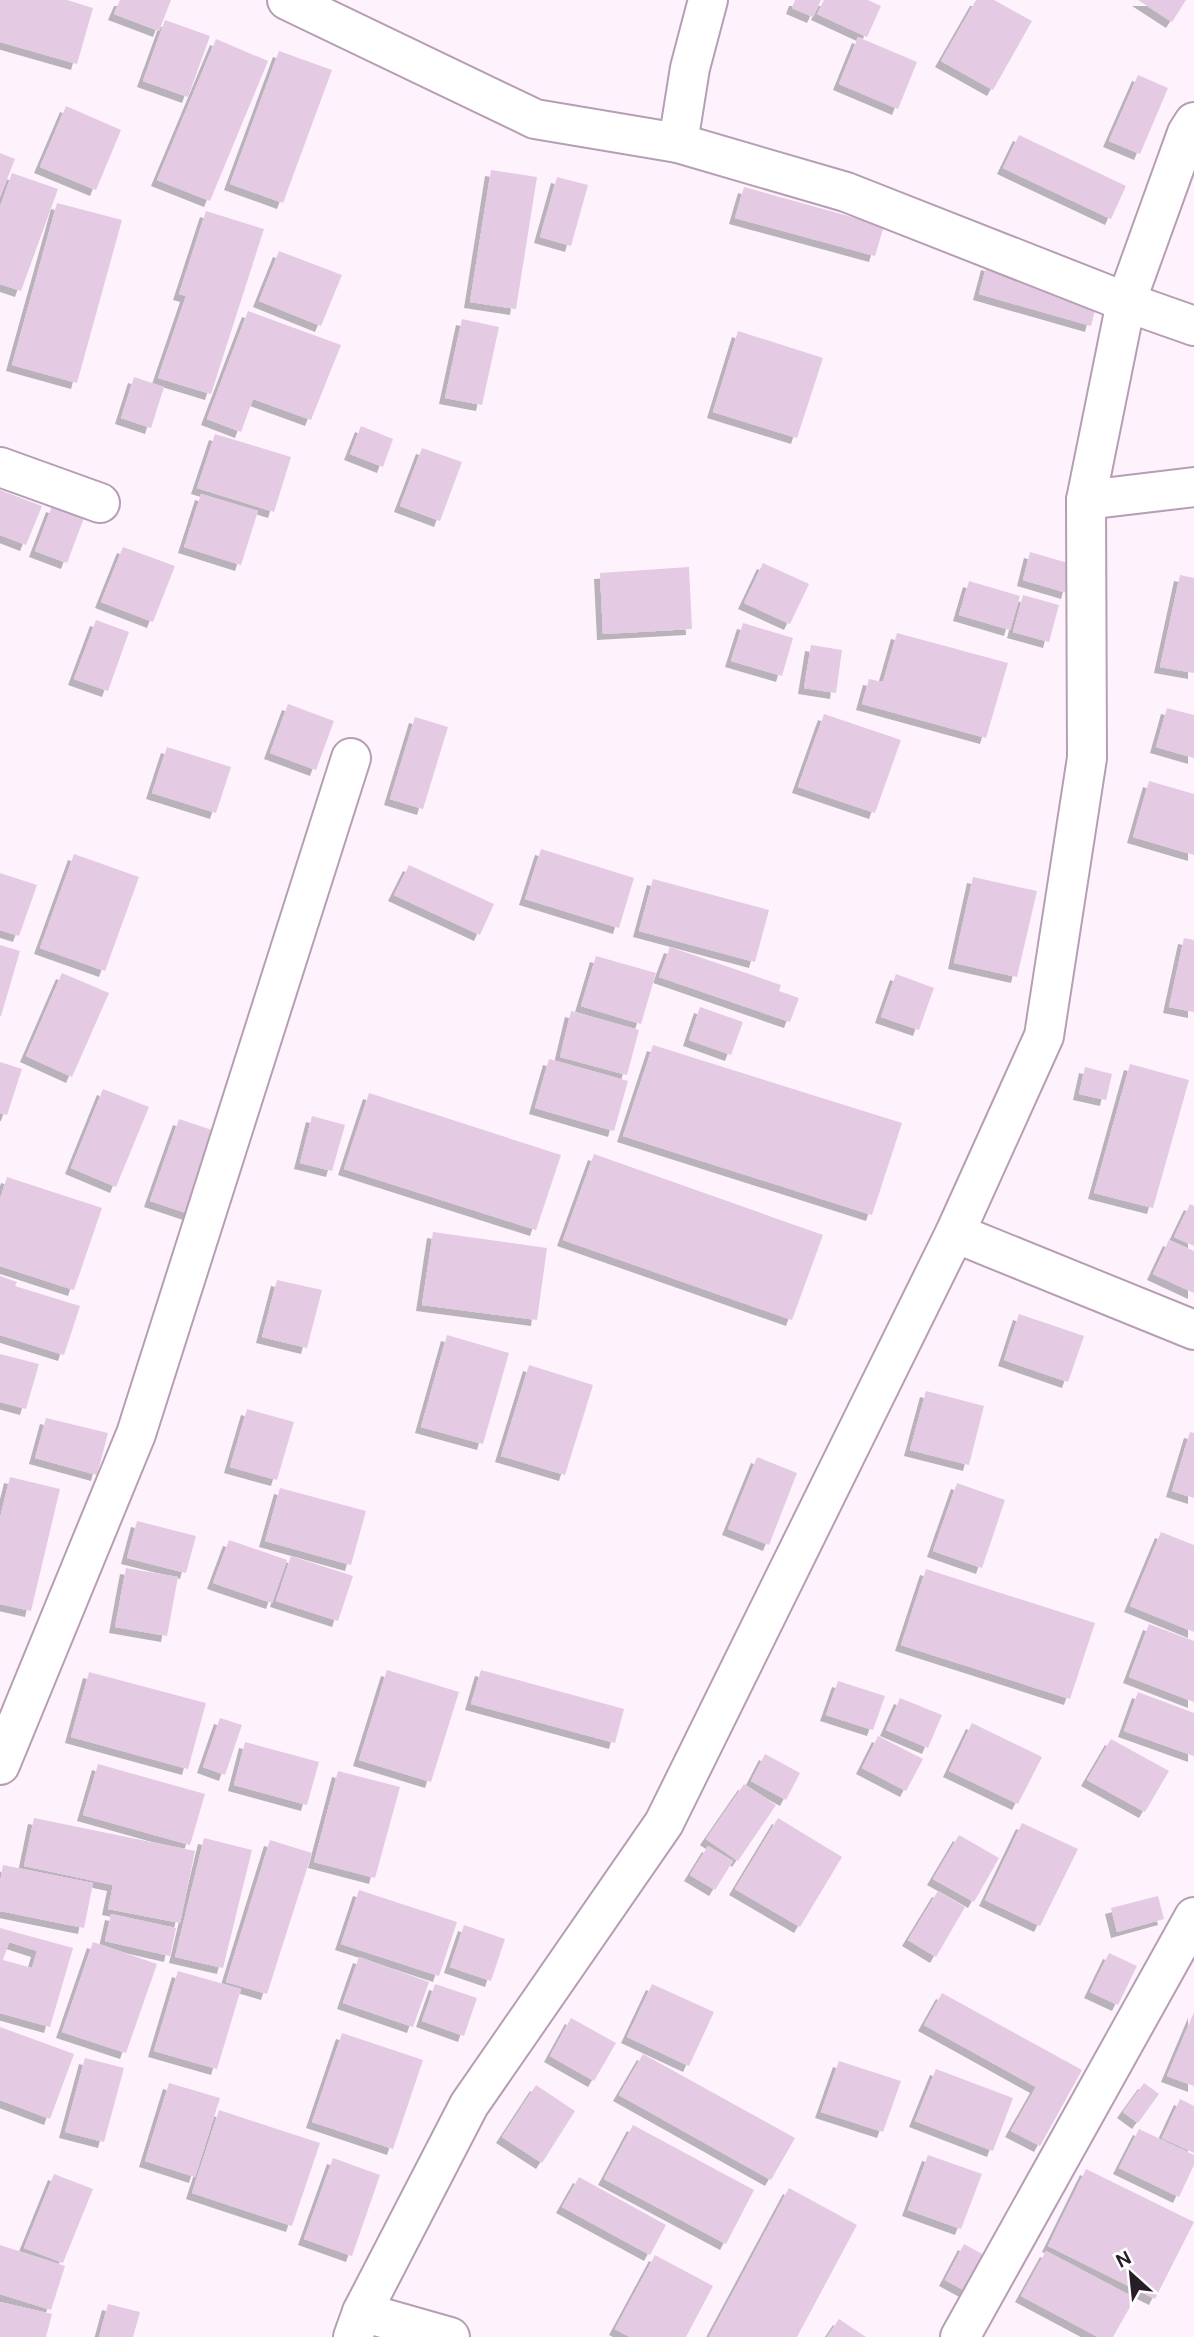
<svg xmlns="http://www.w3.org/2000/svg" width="1194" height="2337" font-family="'DM Sans',sans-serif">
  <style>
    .building { fill: #e4cae3; fill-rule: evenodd; filter: url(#shadow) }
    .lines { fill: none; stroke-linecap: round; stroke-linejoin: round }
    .minor-casing { stroke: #b69eb5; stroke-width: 42 }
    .minor { stroke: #fff; stroke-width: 38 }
  </style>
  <defs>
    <filter id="shadow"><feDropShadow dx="-6" dy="6" stdDeviation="0" flood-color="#0004"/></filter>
  </defs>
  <rect width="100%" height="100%" fill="#fef3fd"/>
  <!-- building -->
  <g class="building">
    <path d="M0,0H67L93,8L77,64L0,42Z"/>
    <path d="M120,0H171L159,31L114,14Z"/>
    <path d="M795,0H821L813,17L792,8Z"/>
    <path d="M824,0H868L881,6L867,37L817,14Z"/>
    <path d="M976,0H994L1032,21L993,90L941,61Z"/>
    <path d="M1138,0H1186L1172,22Z"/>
    <path d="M165,20L210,36L188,97L143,81Z"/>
    <path d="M858,37L917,62L898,109L839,84Z"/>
    <path d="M216,39L268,61L210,201L157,180Z"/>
    <path d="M279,51L332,70L283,203L230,184Z"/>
    <path d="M1138,75L1168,88L1140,154L1109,141Z"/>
    <path d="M66,106L121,130L96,190L40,167Z"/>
    <path d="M1019,135L1126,186L1111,219L1003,168Z"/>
    <path d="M0,153L15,159L0,197Z"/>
    <path d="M491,170L537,177L516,309L470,302Z"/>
    <path d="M12,173L58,189L21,291L0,284V207Z"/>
    <path d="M557,177L588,185L571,246L540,237Z"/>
    <path d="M744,187L884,226L875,256L735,218Z"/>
    <path d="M57,203L122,220L77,383L12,365Z"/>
    <path d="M206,211L264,229L211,394L158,378L186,296L179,294Z"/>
    <path d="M279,251L342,275L321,326L259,301Z"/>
    <path d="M987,264L1099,295L1091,326L979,294Z"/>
    <path d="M248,311L341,345L311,420L253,399L241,432L207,419Z"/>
    <path d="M462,319L499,327L482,405L445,398Z"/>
    <path d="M738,331L823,358L797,438L713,412Z"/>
    <path d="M134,377L164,387L151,428L121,418Z"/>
    <path d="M361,426L393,439L383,467L350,454Z"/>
    <path d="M215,434L291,457L274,512L197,488Z"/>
    <path d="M422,448L462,462L440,521L400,506Z"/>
    <path d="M0,490L42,506L26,545L0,535Z"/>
    <path d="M201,494L258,511L241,565L184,547Z"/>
    <path d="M52,506L84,518L67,563L35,551Z"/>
    <path d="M123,547L175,566L153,622L101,602Z"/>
    <path d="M1030,552L1075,565L1067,593L1023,580Z"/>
    <path d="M763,563L809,584L790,624L744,603Z"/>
    <path d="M689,567L692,629L603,634L600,573Z"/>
    <path d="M1180,575L1194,578V673L1160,667Z"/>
    <path d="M969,581L1020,596L1010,630L959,615Z"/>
    <path d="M1023,595L1059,605L1049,642L1013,632Z"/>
    <path d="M96,620L129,632L108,691L74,679Z"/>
    <path d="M743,623L793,638L782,676L731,661Z"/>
    <path d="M897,633L1008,663L986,738L862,704L869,679L883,682Z"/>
    <path d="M811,645L842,650L836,693L804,688Z"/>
    <path d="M288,704L334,721L316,770L270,753Z"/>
    <path d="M1167,708L1194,715V758L1156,747Z"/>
    <path d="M824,714L901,740L875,813L798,787Z"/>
    <path d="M415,717L448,727L423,809L390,799Z"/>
    <path d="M167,747L231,767L216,813L152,793Z"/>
    <path d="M1149,781L1194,794V855L1133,837Z"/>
    <path d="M541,849L634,878L619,928L525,899Z"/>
    <path d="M74,854L139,877L105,971L40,948Z"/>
    <path d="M409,865L494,904L480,935L394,895Z"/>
    <path d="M0,873L37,885L19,936L0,930Z"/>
    <path d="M973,877L1037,891L1017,977L954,963Z"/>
    <path d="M653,879L769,910L755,962L639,931Z"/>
    <path d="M1184,938L1194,940V1012L1169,1007Z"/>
    <path d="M0,945L20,951L1,1016H0Z"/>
    <path d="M670,947L781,985L779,991L799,998L790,1022L659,977Z"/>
    <path d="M596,956L656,973L641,1024L581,1006Z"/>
    <path d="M62,973L109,993L72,1077L26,1056Z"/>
    <path d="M896,974L934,988L919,1030L881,1017Z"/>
    <path d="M700,1007L743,1022L731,1055L689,1040Z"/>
    <path d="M571,1011L639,1030L627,1075L560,1057Z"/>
    <path d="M653,1045L902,1123L872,1215L623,1136Z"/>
    <path d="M549,1059L628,1081L614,1131L535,1108Z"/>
    <path d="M0,1062L22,1069L7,1115L0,1113Z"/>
    <path d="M1130,1064L1189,1080L1153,1208L1094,1193Z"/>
    <path d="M1085,1067L1112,1074L1106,1100L1079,1094Z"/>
    <path d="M103,1089L149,1107L116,1187L71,1168Z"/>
    <path d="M369,1093L561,1155L536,1230L344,1169Z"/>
    <path d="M312,1116L345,1125L332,1171L300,1163Z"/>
    <path d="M179,1119L218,1132L189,1214L150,1201Z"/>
    <path d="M594,1154L823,1235L792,1320L563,1240Z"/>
    <path d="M7,1177L102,1208L74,1290L0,1266V1199Z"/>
    <path d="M1190,1204L1194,1206V1246L1174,1237Z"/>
    <path d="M433,1232L547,1248L537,1320L422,1305Z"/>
    <path d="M1169,1240L1194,1251V1293L1153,1274Z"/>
    <path d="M0,1276L17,1282L15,1286L80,1306L64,1355L0,1335Z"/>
    <path d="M277,1280L322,1290L307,1348L262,1337Z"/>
    <path d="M1019,1314L1084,1336L1068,1382L1004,1360Z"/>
    <path d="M447,1335L509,1353L483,1444L421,1427Z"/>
    <path d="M0,1354L39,1364L26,1409L0,1402Z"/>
    <path d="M529,1365L593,1385L565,1475L501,1456Z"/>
    <path d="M926,1391L984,1406L969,1465L910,1450Z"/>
    <path d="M247,1409L294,1422L277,1480L230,1467Z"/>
    <path d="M46,1418L108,1433L97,1475L35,1458Z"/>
    <path d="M1190,1432L1194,1433V1498L1172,1491Z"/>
    <path d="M757,1457L797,1473L769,1545L728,1529Z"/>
    <path d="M10,1477L60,1489L31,1611L0,1604V1518Z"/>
    <path d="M957,1483L1005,1500L982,1568L933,1551Z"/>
    <path d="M280,1488L366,1511L351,1565L265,1541Z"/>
    <path d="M137,1521L196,1536L186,1573L127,1558Z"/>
    <path d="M1161,1532L1194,1545V1632L1130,1606Z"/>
    <path d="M229,1540L287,1560L272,1603L213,1583Z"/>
    <path d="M291,1556L353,1576L338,1621L276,1601Z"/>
    <path d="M126,1568L178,1577L167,1636L115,1627Z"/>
    <path d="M926,1569L1095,1623L1070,1699L901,1645Z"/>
    <path d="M1149,1624L1194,1641V1702L1129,1677Z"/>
    <path d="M387,1670L459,1692L431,1782L359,1760Z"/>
    <path d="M481,1670L624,1709L615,1743L471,1704Z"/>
    <path d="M89,1672L206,1703L188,1769L71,1737Z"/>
    <path d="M838,1681L885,1696L873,1730L826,1715Z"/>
    <path d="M1138,1692L1194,1713V1756L1124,1731Z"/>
    <path d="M900,1698L942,1715L928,1748L886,1730Z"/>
    <path d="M220,1718L242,1725L225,1775L203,1767Z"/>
    <path d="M972,1723L1042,1757L1018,1804L949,1771Z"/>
    <path d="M878,1736L923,1759L906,1791L862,1768Z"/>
    <path d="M1111,1739L1169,1771L1145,1812L1087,1780Z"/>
    <path d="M245,1742L319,1762L307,1805L234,1785Z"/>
    <path d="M765,1754L800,1773L786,1800L751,1781Z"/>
    <path d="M98,1764L205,1794L190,1845L83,1815Z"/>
    <path d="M338,1771L400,1787L375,1878L314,1862Z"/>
    <path d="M744,1784L776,1805L738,1861L706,1839Z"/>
    <path d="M34,1818L195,1851L180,1923L108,1909L113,1885L24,1866Z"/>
    <path d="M778,1818L842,1857L800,1927L735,1889Z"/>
    <path d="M1022,1823L1078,1849L1040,1926L985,1900Z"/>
    <path d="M959,1835L999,1858L974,1902L933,1879Z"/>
    <path d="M204,1838L252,1850L223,1968L175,1957Z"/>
    <path d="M270,1840L312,1853L267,1994L226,1982Z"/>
    <path d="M708,1846L733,1861L715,1890L690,1875Z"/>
    <path d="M3,1865L93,1883L84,1928L0,1911V1883Z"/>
    <path d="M359,1890L457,1922L439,1976L341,1944Z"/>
    <path d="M938,1891L965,1907L936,1957L908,1940Z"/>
    <path d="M1158,1896L1164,1919L1117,1932L1111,1908Z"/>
    <path d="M111,1914L176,1928L170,1956L105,1941Z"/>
    <path d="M464,1925L505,1939L491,1981L450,1967Z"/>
    <path d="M0,1928L73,1948L50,2027L0,2013ZM9,1942L37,1951L32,1968L3,1960Z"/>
    <path d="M93,1942L157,1964L126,2053L62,2032Z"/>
    <path d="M1109,1953L1137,1966L1118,2005L1090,1992Z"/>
    <path d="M359,1957L429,1982L413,2027L343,2003Z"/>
    <path d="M178,1971L241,1989L217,2069L154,2051Z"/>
    <path d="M435,1984L477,1998L464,2036L422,2021Z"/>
    <path d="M652,1984L714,2012L689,2066L627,2037Z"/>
    <path d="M942,1993L1082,2070L1040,2146L1011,2131L1036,2087L924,2025Z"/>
    <path d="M1194,2012V2086L1167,2076Z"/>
    <path d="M571,2018L616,2043L594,2081L550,2056Z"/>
    <path d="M0,2027L74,2054L50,2119L0,2100Z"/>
    <path d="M342,2033L423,2060L393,2149L312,2122Z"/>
    <path d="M643,2054L795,2138L771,2180L619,2095Z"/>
    <path d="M85,2058L124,2068L104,2142L65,2132Z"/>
    <path d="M839,2061L901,2081L883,2132L821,2112Z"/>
    <path d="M936,2069L1013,2098L993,2151L915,2121Z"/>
    <path d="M169,2083L220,2098L195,2177L145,2161Z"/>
    <path d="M1144,2083L1159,2094L1138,2123L1123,2112Z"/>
    <path d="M536,2085L575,2111L542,2163L502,2137Z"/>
    <path d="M1180,2099L1194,2106V2153L1162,2138Z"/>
    <path d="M219,2110L320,2143L292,2226L192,2193Z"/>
    <path d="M633,2125L754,2190L726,2244L604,2179Z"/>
    <path d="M1139,2129L1194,2155V2165L1179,2197L1119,2168Z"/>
    <path d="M928,2155L982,2174L961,2229L908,2210Z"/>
    <path d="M333,2158L380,2175L352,2256L304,2239Z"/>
    <path d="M1086,2169L1194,2222L1155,2299L1048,2246Z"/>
    <path d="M54,2174L93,2189L63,2263L24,2248Z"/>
    <path d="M579,2177L666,2225L650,2255L562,2207Z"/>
    <path d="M789,2188L857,2225L797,2337H709Z"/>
    <path d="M964,2244L988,2257L969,2293L945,2280Z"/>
    <path d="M0,2245L65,2266L51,2310L0,2294Z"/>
    <path d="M1046,2251L1135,2298L1113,2337H1098L1021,2296Z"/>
    <path d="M655,2255L713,2286L686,2337H630L615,2329Z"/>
    <path d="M0,2302L52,2314L46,2337H0Z"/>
    <path d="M108,2304L140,2312L133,2337H99Z"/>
    <path d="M839,2319L866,2337H827Z"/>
  </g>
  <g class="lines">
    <!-- minor casing -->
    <g class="minor-casing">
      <g id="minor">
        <path d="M287,0L535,119L678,143L846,192L1126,302L1194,326"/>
        <path d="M678,143L690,68L708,0"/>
        <path d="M0,467L100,503"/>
        <path d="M1086,500L1194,487"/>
        <path d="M955,1233L1194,1330"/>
        <path d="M0,1765L136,1434L351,758"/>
        <path d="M362,2312L450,2337"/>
        <path d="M353,2337L362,2312L469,2105L664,1823L955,1233L1044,1036L1087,758L1086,500L1126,302L1187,133L1194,122"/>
        <path d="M960,2337L1194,1917"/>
      </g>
    </g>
    <!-- minor -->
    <use href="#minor" class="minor"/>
  </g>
  <!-- north arrow -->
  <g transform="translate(1131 2274) rotate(333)" stroke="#ffffff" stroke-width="5" paint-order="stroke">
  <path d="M0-5L12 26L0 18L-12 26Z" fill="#281e27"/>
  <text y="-10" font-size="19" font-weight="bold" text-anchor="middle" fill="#281e27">N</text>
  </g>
</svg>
